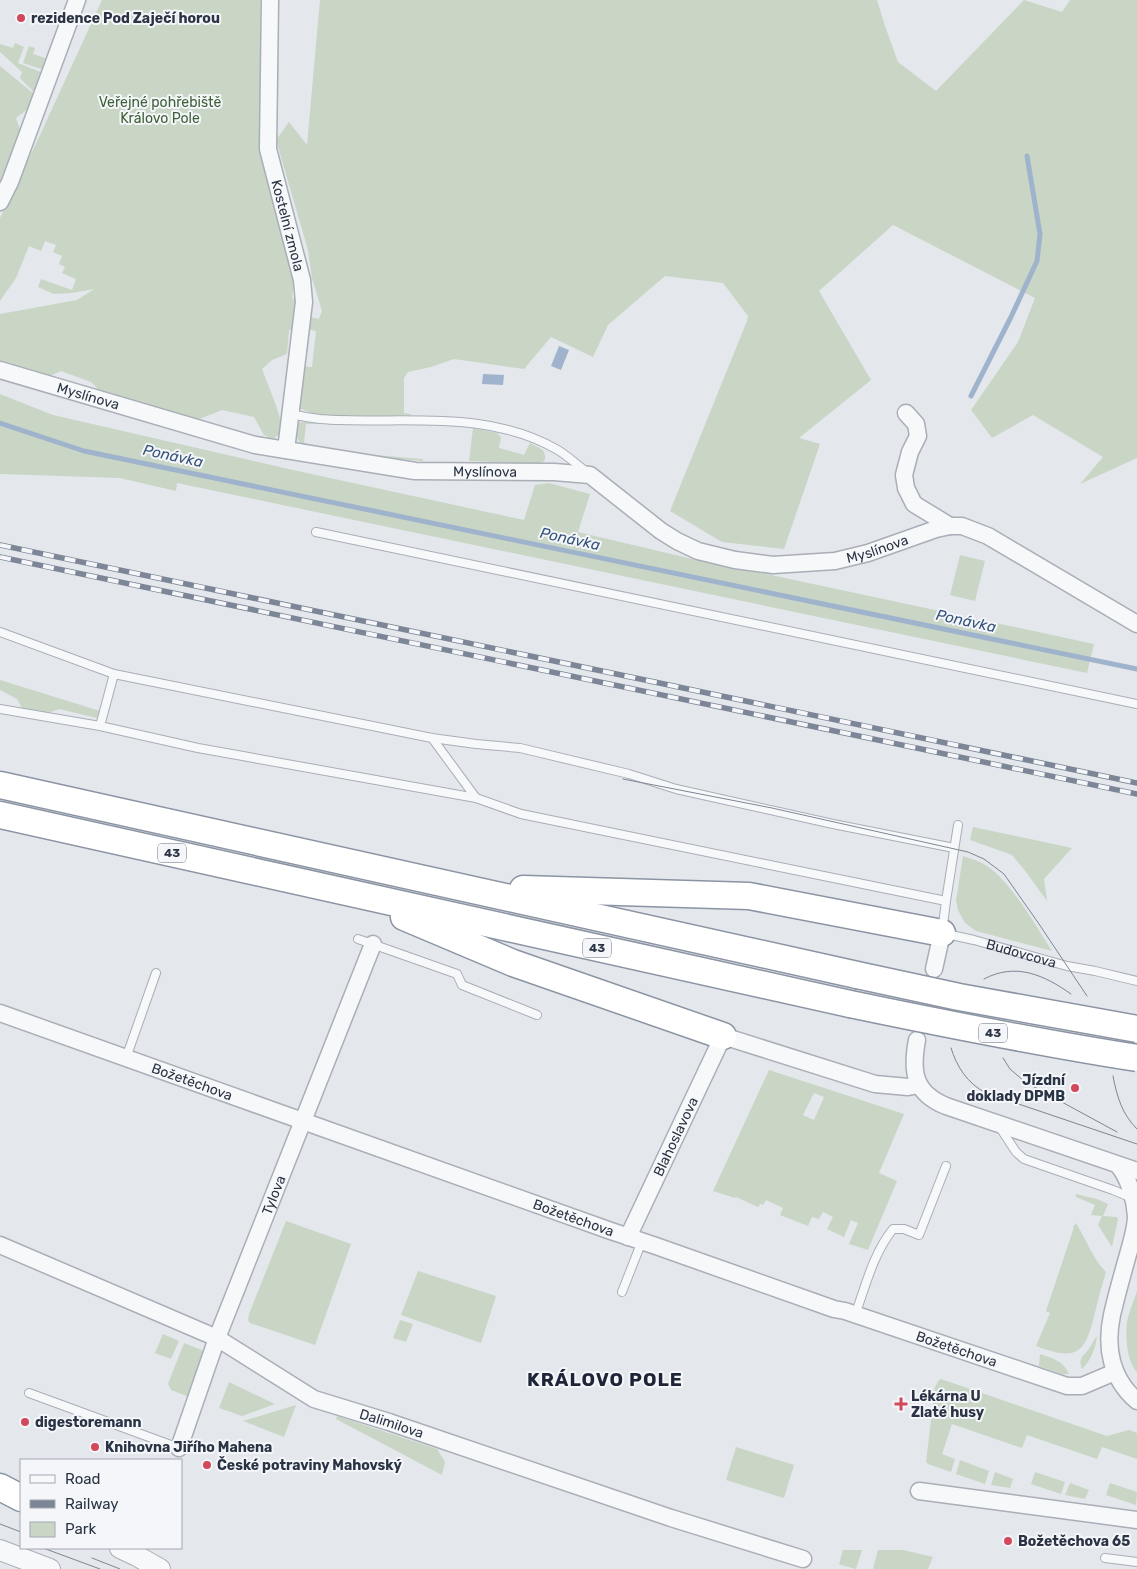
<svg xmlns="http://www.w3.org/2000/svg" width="1137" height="1569" font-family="Rubik,sans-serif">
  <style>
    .green { fill: #c9d6c5; fill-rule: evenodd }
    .water { fill: #9fb4cc }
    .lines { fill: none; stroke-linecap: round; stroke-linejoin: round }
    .stream { stroke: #9fb4cc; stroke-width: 5 }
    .service-casing { stroke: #a9aeb7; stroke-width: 10 }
    .minor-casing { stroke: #a9aeb7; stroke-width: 19 }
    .tertiary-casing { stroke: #a9aeb7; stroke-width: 22 }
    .trunk-casing { stroke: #8b94a3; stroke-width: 29 }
    .service { stroke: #f7f8fa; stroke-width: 8 }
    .minor { stroke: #f7f8fa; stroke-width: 16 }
    .tertiary { stroke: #f7f8fa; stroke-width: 20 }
    .trunk { stroke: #fff; stroke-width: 26 }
    .tram { stroke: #7d8696; stroke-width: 1 }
    .rail-casing { stroke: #7d8696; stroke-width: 5.5 }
    .rail { stroke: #f4f6f9; stroke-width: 4; stroke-dasharray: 11; stroke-linecap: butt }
    .trunk-bridge-casing { stroke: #8b94a3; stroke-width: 29; stroke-linecap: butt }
    .trunk-bridge { stroke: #fff; stroke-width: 26 }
    .poi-dot { fill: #d1495b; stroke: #f4f6f9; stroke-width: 2 }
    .labels { text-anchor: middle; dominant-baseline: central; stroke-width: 4; stroke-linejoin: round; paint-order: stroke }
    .shield { fill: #f4f6f9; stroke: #676e7b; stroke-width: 1 }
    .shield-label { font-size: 12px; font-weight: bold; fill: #2b3445 }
    .poi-label { font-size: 14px; font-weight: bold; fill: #2b3445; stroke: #f4f6f9; text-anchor: start }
    .park-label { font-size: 14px; fill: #3f6138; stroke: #f4f6f9 }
    .street-label { font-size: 14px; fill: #2b3445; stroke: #f4f6f9 }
    .water-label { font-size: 15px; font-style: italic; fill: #34527a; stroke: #f4f6f9 }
    .district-label { font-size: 19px; font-weight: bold; letter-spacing: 1px; fill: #1d2536; stroke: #f4f6f9 }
  </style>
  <rect width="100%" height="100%" fill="#e4e7ec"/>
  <!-- green -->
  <g class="green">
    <path d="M102,0H260L262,49L259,147L279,217L294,283L292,298L298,300L294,330H289L287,354L272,360L262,369C266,381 285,422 281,432C280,436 275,437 272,439L264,435L254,417L222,410L197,420L101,392L91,382L61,371L47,377L0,364V314L77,300L94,289L72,293L54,294L38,287L41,279L72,290L76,279L62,273L65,267L59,264L62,256L53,252L56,245L45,241L41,251L29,246L16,278L0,301V218L40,135Z"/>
    <path d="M320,0H877L885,26L898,62L936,91L1024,0L1062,12L1070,0H1137V458L1080,484L1103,457L1033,415L992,438L971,410L1018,342L1035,298L893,225L819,291L871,380L799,438L820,444L784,549L722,542L670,511L747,321L748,316L723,283L665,276L608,325L593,357L551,337L524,369L454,359L431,367L408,372L404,378V413L411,414V415L371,417L329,416L314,414L296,407L302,366L312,367L316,331L307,329L310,317L319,319L322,311L312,278L308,250L276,140L289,122L307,145Z"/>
    <path d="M15,43L24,47L18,63L43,73L35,93L20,78L22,72L0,52V44L13,48Z"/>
    <path d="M29,46L35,48L33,54L48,59L44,70L23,63Z"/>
    <path d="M0,66L34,94L29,108L16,118L19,127L22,129L0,184Z"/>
    <path d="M0,394L53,415L293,470L524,520L535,485L549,483L590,494L578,532L722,566L771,575L1094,644L1087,673L177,483L176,491L120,478L0,474Z"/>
    <path d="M295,422L402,423L405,424H306L304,443L349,453L423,459V461L349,455L303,446C295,438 295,432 295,422Z"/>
    <path d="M473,428L497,433L501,437L499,448L524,455L530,443L543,450C546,457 547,461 539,464L469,461Z"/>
    <path d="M960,555L985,561L975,601L950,595Z"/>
    <path d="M0,680L100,711V715L97,718L59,709L48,713L22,708L17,699L0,690Z"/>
    <path d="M973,827L1072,848L1044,879L1047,901L1026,872L1012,855L970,840Z"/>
    <path d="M963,856C969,858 976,860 982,863C1008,876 1035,925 1052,951L976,931L965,923L958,910L956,901Z"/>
    <path d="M769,1070L904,1114L879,1173L897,1181L868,1250L849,1244L858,1223L851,1220L844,1237L827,1229L833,1217L823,1212L819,1219L812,1217L808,1226L780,1215L783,1208L766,1200L763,1205L760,1204L758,1207L736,1197L735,1198L713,1191ZM814,1093L824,1097L814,1120L803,1115Z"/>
    <path d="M1076,1194L1097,1199L1108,1204L1103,1216L1117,1217L1118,1219L1112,1247L1098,1225L1102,1216L1091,1215L1095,1205L1076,1197Z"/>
    <path d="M286,1221L351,1244L315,1345L250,1323L248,1320L249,1314Z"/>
    <path d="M1076,1223C1086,1239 1092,1258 1106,1272C1102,1285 1098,1299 1095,1313C1085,1353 1078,1362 1036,1346L1050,1313L1046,1311L1074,1227H1073Z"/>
    <path d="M418,1271L496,1296L481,1343L401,1315Z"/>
    <path d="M1137,1291V1372C1127,1362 1125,1336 1127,1322C1129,1311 1134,1301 1137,1291Z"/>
    <path d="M400,1320L413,1324L406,1342L393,1338Z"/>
    <path d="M163,1334L179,1341L171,1359L155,1353Z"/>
    <path d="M1097,1337C1095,1350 1091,1360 1082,1369C1078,1359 1082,1357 1088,1350C1091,1346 1093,1342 1095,1338Z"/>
    <path d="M184,1343L204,1351L189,1397L171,1390L168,1384Z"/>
    <path d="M1040,1354C1052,1358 1064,1361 1069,1374H1062L1039,1366Z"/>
    <path d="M941,1379L1107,1436L1129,1430L1137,1433V1459L1102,1447L1097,1459L1027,1435L1022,1448L952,1424L942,1454L955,1459L951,1472L928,1464L926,1462L935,1387L938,1381Z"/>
    <path d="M229,1382L275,1404L242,1416L219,1408Z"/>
    <path d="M296,1405L284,1437L243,1421Z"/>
    <path d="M337,1416L437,1449L445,1462L442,1475L336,1419Z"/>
    <path d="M736,1447L794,1465L784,1498L726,1480Z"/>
    <path d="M960,1460L989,1471L985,1484L956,1474Z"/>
    <path d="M995,1472L1013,1479L1010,1488L991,1485Z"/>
    <path d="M1035,1472L1065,1482L1061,1494L1031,1484Z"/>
    <path d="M1070,1483L1089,1490L1085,1499L1065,1495Z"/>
    <path d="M1110,1483L1137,1492L1136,1505L1106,1495Z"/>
    <path d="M843,1550H862L856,1569L841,1565L839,1564Z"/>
    <path d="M878,1550H903L933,1557L928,1569H873Z"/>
  </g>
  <!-- water -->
  <g class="water">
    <path d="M559,346L569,350L561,370L551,366Z"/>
    <path d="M483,374L504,375L503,385L482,384Z"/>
  </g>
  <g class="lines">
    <!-- stream -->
    <g class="stream">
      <path d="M971,396L1011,317L1037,261L1040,234L1027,156"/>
      <path d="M0,423L84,451L1137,669"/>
    </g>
    <!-- service casing -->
    <g class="service-casing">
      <g id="service">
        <path d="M290,414C300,416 310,418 320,419C399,425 484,408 556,449C567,455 577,465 587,472"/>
        <path d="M316,532L1137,704"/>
        <path d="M0,632L114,674L432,738L476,744L520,748L629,774L676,789L833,824L954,848"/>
        <path id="s1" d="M0,709L100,726L198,748L476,798L521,814L946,901L942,933L974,940L1067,966L1095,971L1137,981"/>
        <path d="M100,726L114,674"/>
        <path d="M432,738L476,798"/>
        <path d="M946,901L958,825"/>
        <path d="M358,939L457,974L462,985L537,1015"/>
        <path d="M126,1058L156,973"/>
        <path d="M999,1126L1016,1152L1024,1159L1113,1190L1132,1198"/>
        <path d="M622,1292L642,1241"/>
        <path d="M855,1315C866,1285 873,1254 893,1229H904L919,1235L946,1166"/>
        <path d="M29,1393L179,1448"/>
        <path d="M1105,1558L1137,1562"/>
      </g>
    </g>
    <!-- minor casing -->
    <g class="minor-casing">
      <g id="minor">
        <path id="s2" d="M270,0L268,149L302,280L304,302L286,450"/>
        <path d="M0,202L10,182L77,0"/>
        <path id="s3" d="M0,370L255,445L415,471L554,472L590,475L661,531L677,541L698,551L735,560L773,565L835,561L868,553L936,529L950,526H962L988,536L1137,624"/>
        <path d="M906,413L916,424L918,436L910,452L904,475L906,488L914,504L950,526"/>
        <path d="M934,969L942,933"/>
        <path id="s4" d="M0,1013L611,1231L656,1246L834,1309L845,1311L1067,1386H1082L1115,1372"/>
        <path d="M917,1040C911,1072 914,1093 946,1106L1137,1171"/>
        <path d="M1118,1165C1129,1178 1135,1200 1136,1216C1136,1228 1132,1240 1129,1251C1123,1272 1117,1293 1112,1315C1105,1347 1111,1379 1137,1401"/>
        <path id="s5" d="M628,1237L723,1036L875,1084L908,1087L919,1085"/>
        <path id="s6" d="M0,1245L217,1338L314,1399L389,1422L671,1518L803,1559"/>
        <path id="s7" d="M179,1448L217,1338L373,944"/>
        <path d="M919,1491L1137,1520"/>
      </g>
    </g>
    <!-- tertiary casing -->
    <g class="tertiary-casing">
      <g id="tertiary">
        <path d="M120,1548L137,1556L160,1569"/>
        <path d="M0,1550L50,1569"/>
      </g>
    </g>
    <!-- trunk casing -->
    <g class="trunk-casing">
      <g id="trunk">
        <path d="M0,785L857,975"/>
        <path d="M0,815L850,1004"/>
        <path d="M523,889L749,896L942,933"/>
        <path d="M404,917L513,963L723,1036"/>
        <path d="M0,1487L21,1498"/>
      </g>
    </g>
    <!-- service -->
    <use href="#service" class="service"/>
    <!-- minor -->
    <use href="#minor" class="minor"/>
    <!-- tertiary -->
    <use href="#tertiary" class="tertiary"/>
    <!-- trunk -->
    <use href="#trunk" class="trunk"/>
    <!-- tram -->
    <g class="tram">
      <path d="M623,779L772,808L968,852L984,859L1004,874L1039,924L1087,996"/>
      <path d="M984,979C1016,962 1044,975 1071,994"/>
      <path d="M951,1048C957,1067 967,1083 986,1093L1137,1144"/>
      <path d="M1003,1058L1010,1069L1025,1082L1117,1132"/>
      <path d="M1113,1076C1117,1097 1122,1114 1137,1129"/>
      <path d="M0,1524L21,1532"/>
      <path d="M43,1548L100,1569"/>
      <path d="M92,1558L120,1569"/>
    </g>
    <!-- rail casing -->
    <g class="rail-casing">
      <g id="rail">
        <path d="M0,545L1137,783"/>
        <path d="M0,557L1137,794"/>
      </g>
    </g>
    <!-- rail -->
    <use href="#rail" class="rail"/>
    <!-- trunk-bridge casing -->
    <g class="trunk-bridge-casing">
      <g id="trunk-bridge">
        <path d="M857,975L959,997L1137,1029"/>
        <path d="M850,1004C946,1024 1041,1043 1137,1058"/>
      </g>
    </g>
    <!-- trunk-bridge -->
    <use href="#trunk-bridge" class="trunk-bridge"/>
  </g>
  <!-- markers -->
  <g class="poi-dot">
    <circle cx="21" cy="18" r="5"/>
    <circle cx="1075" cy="1088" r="5"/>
    <path d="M898.5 1396.5h5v5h5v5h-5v5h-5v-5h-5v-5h5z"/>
    <circle cx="25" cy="1422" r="5"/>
    <circle cx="95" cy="1447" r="5"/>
    <circle cx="207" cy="1465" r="5"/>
    <circle cx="1008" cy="1541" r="5"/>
  </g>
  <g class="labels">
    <!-- shield labels -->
    <g class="shield">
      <rect x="158" y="843.5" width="28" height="19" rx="4"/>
      <rect x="583" y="938.5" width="28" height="19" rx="4"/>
      <rect x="979" y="1023.5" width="28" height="19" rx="4"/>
    </g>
    <g class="shield-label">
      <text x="172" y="853">43</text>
      <text x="597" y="948">43</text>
      <text x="993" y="1033">43</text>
    </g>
    <!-- poi labels -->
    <g class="poi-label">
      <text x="31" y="18">rezidence Pod Zaječí horou</text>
      <text x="1065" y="1080" text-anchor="end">Jízdní<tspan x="1065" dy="16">doklady DPMB</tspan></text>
      <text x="911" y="1396">Lékárna U<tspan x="911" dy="16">Zlaté husy</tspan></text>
      <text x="35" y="1422">digestoremann</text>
      <text x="105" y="1447">Knihovna Jiřího Mahena</text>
      <text x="217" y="1465">České potraviny Mahovský</text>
      <text x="1018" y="1541">Božetěchova 65</text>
    </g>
    <!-- park labels -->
    <g class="park-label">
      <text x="160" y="102">Veřejné pohřebiště<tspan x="160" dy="16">Královo Pole</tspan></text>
    </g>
    <!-- street labels -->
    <g class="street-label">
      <text stroke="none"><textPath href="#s2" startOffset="228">Kostelní zmola</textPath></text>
      <text stroke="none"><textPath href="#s3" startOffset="92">Myslínova</textPath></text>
      <text stroke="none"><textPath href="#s3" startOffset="498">Myslínova</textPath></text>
      <text stroke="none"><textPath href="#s3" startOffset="918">Myslínova</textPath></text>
      <text stroke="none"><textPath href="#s1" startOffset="1080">Budovcova</textPath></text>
      <text stroke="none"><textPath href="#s4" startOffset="204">Božetěchova</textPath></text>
      <text stroke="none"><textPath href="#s5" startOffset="111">Blahoslavova</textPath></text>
      <text stroke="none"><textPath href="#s7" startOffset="270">Tylova</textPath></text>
      <text stroke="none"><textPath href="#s4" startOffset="609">Božetěchova</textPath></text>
      <text stroke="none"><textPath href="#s4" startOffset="1014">Božetěchova</textPath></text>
      <text stroke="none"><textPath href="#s6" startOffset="432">Dalimilova</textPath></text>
    </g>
    <!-- water labels -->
    <g class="water-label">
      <text transform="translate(173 456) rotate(12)">Ponávka</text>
      <text transform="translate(570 539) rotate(12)">Ponávka</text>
      <text transform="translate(966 621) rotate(12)">Ponávka</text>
    </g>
    <!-- district labels -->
    <g class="district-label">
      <text x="605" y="1379">KRÁLOVO POLE</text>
    </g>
  </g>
  <!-- legend -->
  <rect x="20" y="1459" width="162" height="90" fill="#f4f6f9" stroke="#a4a8b1"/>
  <rect x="30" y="1475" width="25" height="8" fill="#f7f8fa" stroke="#a4a8b1"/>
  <text x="65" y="1484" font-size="15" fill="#2b3445">Road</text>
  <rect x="30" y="1500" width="25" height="8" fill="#7d8696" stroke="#a4a8b1"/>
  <text x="65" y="1509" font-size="15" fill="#2b3445">Railway</text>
  <rect x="30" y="1522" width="25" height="15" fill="#c9d6c5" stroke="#a4a8b1"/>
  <text x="65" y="1534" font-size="15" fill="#2b3445">Park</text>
</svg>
